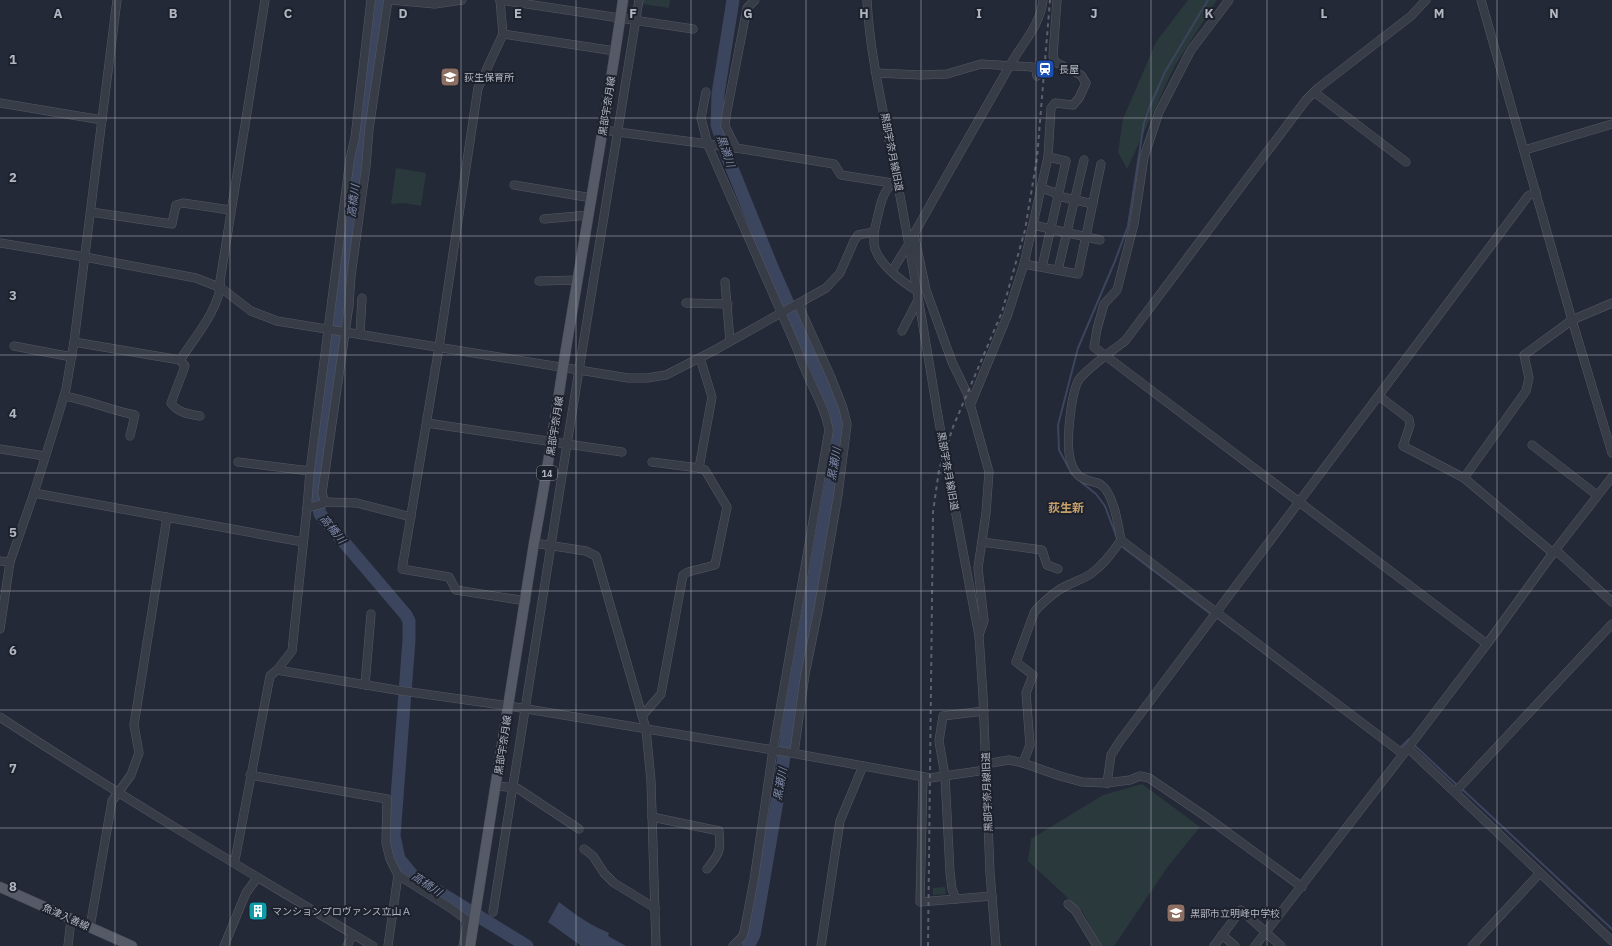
<svg xmlns="http://www.w3.org/2000/svg" width="1612" height="946" font-family="'IBM Plex Sans','Noto Sans JP',sans-serif">
  <style>
    .green { fill: #2a393c }
    .water { fill: #3c455e }
    .lines { fill: none; stroke-linecap: round; stroke-linejoin: round }
    .stream { stroke: #3c455e; stroke-width: 2 }
    .river { stroke: #3c455e; stroke-width: 13 }
    .minor-casing { stroke: #555965; stroke-width: 9 }
    .major-casing { stroke: #414550; stroke-width: 11 }
    .minor { stroke: #373c47; stroke-width: 8 }
    .major { stroke: #565a67; stroke-width: 10 }
    .rail { stroke: #5c6170; stroke-width: 2; stroke-dasharray: 4 4; stroke-linecap: butt }
    .minor-bridge-casing { stroke: #555965; stroke-width: 9; stroke-linecap: butt }
    .minor-bridge { stroke: #373c47; stroke-width: 8 }
    .grid { fill: none; stroke: #b2b6c3; stroke-width: 1; stroke-opacity: 0.55 }
    .labels { text-anchor: middle; dominant-baseline: central; stroke-width: 4; stroke-linejoin: round; paint-order: stroke }
    .shield { fill: #1d212c; stroke: #858996; stroke-width: 1 }
    .shield-label { font-size: 9px; font-weight: bold; fill: #b2b6c3 }
    .poi-label { font-size: 10px; fill: #b2b6c3; stroke: #1d212c; text-anchor: start }
    .street-label { font-size: 10px; fill: #b2b6c3; stroke: #1d212c }
    .water-label { font-size: 11px; font-style: italic; fill: #7e89a8; stroke: #1d212c }
    .quarter-label { font-size: 12px; font-weight: bold; fill: #c6a06b; stroke: #1d212c }
    .grid-label { font-size: 13px; text-anchor: middle; font-weight: bold; fill: #b2b6c3; stroke: #1d212c; stroke-width: 4; stroke-linejoin: round; paint-order: stroke }
  </style>
  <rect width="100%" height="100%" fill="#242937"/>
  <!-- green -->
  <g class="green">
    <path d="M642,0H670L669,8L642,4Z"/>
    <path d="M1188,0H1217L1174,67L1127,169L1118,152L1123,119L1156,42Z"/>
    <path d="M396,168L426,173L421,206L404,203L391,204Z"/>
    <path d="M1142,784L1200,827L1169,865L1114,946H1101L1083,912L1028,861L1031,839L1103,795Z"/>
    <path d="M945,887L946,894L933,895V888Z"/>
  </g>
  <!-- water -->
  <path class="water" d="M559,902C576,915 588,924 609,933L608,936L626,946H581L577,943L548,922Z"/>
  <g class="lines">
    <!-- stream -->
    <g class="stream">
      <path d="M1072,474L1059,450L1058,425L1078,348L1115,261L1128,226L1144,123L1150,106L1165,72L1208,0"/>
      <path d="M1081,482L1096,494L1105,506L1118,541"/>
      <path d="M1121,545L1125,549L1212,615"/>
      <path d="M1216,617L1235,631"/>
      <path d="M1413,744L1458,786"/>
      <path d="M1399,749L1409,739L1410,741"/>
      <path d="M1462,789L1612,929"/>
    </g>
    <!-- river -->
    <g class="river">
      <path d="M379,0V9L352,207L316,495L320,514L406,615L409,621V640L394,836L399,859L413,876L527,946"/>
      <path d="M733,0L718,94L717,125L727,156L774,272L836,412L838,443L788,727L780,784L758,913L754,935L748,946"/>
    </g>
    <!-- minor casing -->
    <g class="minor-casing">
      <g id="minor">
        <path d="M391,0L435,4L462,0"/>
        <path d="M500,0L503,34L478,88L439,347L402,569L449,577L456,590L526,601"/>
        <path d="M500,0L693,29"/>
        <path d="M867,0C870,60 886,121 897,180C912,258 925,337 938,416"/>
        <path d="M1229,0L1191,50L1159,112L1144,157L1134,224L1117,290L1104,304L1097,329L1094,347L1487,644"/>
        <path d="M1481,0L1572,320L1612,453"/>
        <path d="M503,34L615,51"/>
        <path d="M876,73L921,75L947,74L981,64L1033,67L1036,70L1037,76"/>
        <path d="M706,92L701,118L708,145L798,351C806,378 824,402 829,430L773,750L754,880L744,932L742,937L733,946"/>
        <path d="M1314,92L1406,162"/>
        <path d="M0,103L102,120"/>
        <path d="M603,130L730,147L834,164L841,175L892,183"/>
        <path d="M736,148L725,126L726,116L747,8L755,0"/>
        <path d="M1525,150L1612,124"/>
        <path d="M514,185L592,198"/>
        <path d="M1041,188L1053,192L1058,196L1093,204"/>
        <path d="M91,212L172,224L176,205L183,203L230,210"/>
        <path d="M544,219L589,215"/>
        <path d="M1033,225L1100,240"/>
        <path d="M874,232C874,236 874,240 874,244C876,262 902,282 916,290"/>
        <path d="M914,234L926,290L952,362L967,393L989,472L986,513L978,568L984,621L979,635"/>
        <path d="M0,243L85,257L196,278L221,288L251,311L277,321L628,378H647L666,375L713,351L826,288L840,273L854,241L858,235L874,232C879,215 880,188 897,181"/>
        <path d="M1024,264L1078,274L1101,164"/>
        <path d="M1042,267L1066,161L1048,157"/>
        <path d="M1058,270L1084,160"/>
        <path d="M892,271L908,245C941,185 975,127 1009,67C1020,46 1041,25 1043,0"/>
        <path d="M539,281L578,280"/>
        <path d="M725,282L730,341"/>
        <path d="M686,303L728,304"/>
        <path d="M902,331L918,300"/>
        <path d="M360,334L362,298"/>
        <path d="M74,342L180,360C193,340 223,304 220,281L265,0"/>
        <path d="M14,346L72,357"/>
        <path d="M180,360L185,366L171,403C178,413 189,414 200,416"/>
        <path d="M64,396C88,400 110,410 135,415L130,436"/>
        <path d="M1379,396L1409,419L1410,425L1403,446L1464,478L1553,553H1559L1612,602"/>
        <path d="M970,406L1008,314L1024,264L1048,157L1051,108L1055,103L1073,105L1079,98L1086,83L1081,75L1055,62L1053,56L1057,0"/>
        <path d="M427,423L567,444L639,0"/>
        <path d="M1532,445L1597,495"/>
        <path d="M0,449L45,456"/>
        <path d="M238,462L310,471"/>
        <path d="M699,468L712,397L700,358"/>
        <path d="M948,472L979,636L983,696L990,873L996,946"/>
        <path d="M1464,478L1526,391L1529,378L1524,355L1572,320L1612,303"/>
        <path d="M34,493L303,542"/>
        <path d="M325,502L322,493L349,305L351,276L366,166L369,129L388,0"/>
        <path d="M307,508L310,471L350,159L355,138L371,0"/>
        <path d="M982,542L1042,550L1047,565L1058,569"/>
        <path d="M534,543L586,551L596,556L646,729L651,781L656,946"/>
        <path d="M0,561L10,562"/>
        <path d="M0,629L10,562L34,493L58,416L66,389L74,342L117,0"/>
        <path d="M277,670L396,690L509,706L797,754L930,778L986,770"/>
        <path d="M365,685L371,614"/>
        <path d="M642,716L661,694L683,575L688,572L715,565L727,507L705,470L699,468L652,462"/>
        <path d="M0,717C122,797 248,872 373,946"/>
        <path d="M1408,748L1612,941"/>
        <path d="M794,753L805,674L818,611L838,495L847,424L843,408L830,375L798,304"/>
        <path d="M1403,754L1121,540C1118,525 1114,493 1100,484C1093,481 1084,481 1078,475C1073,470 1070,460 1069,453C1067,437 1071,390 1080,378C1093,364 1110,352 1125,341L1306,100L1318,88L1411,16L1426,0"/>
        <path d="M1023,763L1030,745L1026,693L1033,675L1016,662L1034,613C1038,606 1057,590 1064,587C1073,582 1084,579 1092,573C1104,564 1113,552 1121,540"/>
        <path d="M985,764L1009,760L1023,763L1060,776L1082,782L1107,783L1111,755L1120,741L1528,196L1536,192"/>
        <path d="M250,775L387,799L386,843L390,859L398,875L388,946"/>
        <path d="M923,777L920,902L992,896"/>
        <path d="M1107,783L1130,780L1140,776L1149,778L1205,816L1302,887"/>
        <path d="M496,786L517,788L579,829"/>
        <path d="M1455,792L1612,624"/>
        <path d="M652,817L719,831C721,851 720,853 707,869"/>
        <path d="M584,849L593,856L604,873L614,883L655,908"/>
        <path d="M234,863L236,855L270,676L277,670L292,651L307,508L322,504L325,502L357,503L411,517"/>
        <path d="M398,875L452,909L468,921L463,946"/>
        <path d="M956,899L952,889L950,872L945,776L939,741L943,716L984,711"/>
        <path d="M1068,904L1075,910L1097,946"/>
        <path d="M493,912L567,444L622,452"/>
        <path d="M90,927L112,801L131,775L139,753L134,725L167,517"/>
        <path d="M1222,935L1235,946"/>
        <path d="M68,946L71,919"/>
        <path d="M224,946L246,893L257,878"/>
        <path d="M347,946L353,934"/>
        <path d="M821,946L840,821L863,766"/>
        <path d="M1214,946L1241,910L1281,946"/>
        <path d="M1255,946L1408,748L1487,644L1553,553L1612,477"/>
        <path d="M1472,946L1540,873"/>
      </g>
    </g>
    <!-- major casing -->
    <g class="major-casing">
      <g id="major">
        <path d="M0,887L132,946"/>
        <path d="M470,946L534,543C545,485 554,426 563,367C583,245 605,123 623,0"/>
      </g>
    </g>
    <!-- minor -->
    <use href="#minor" class="minor"/>
    <!-- major -->
    <use href="#major" class="major"/>
    <!-- rail -->
    <path class="rail" d="M928,946L933,512L939,470L953,427L1002,312L1025,230L1037,158L1050,0"/>
    <!-- minor-bridge casing -->
    <g class="minor-bridge-casing">
      <path id="minor-bridge" d="M938,416L948,472"/>
    </g>
    <!-- minor-bridge -->
    <use href="#minor-bridge" class="minor-bridge"/>
  </g>
  <!-- grid -->
  <path class="grid" d="M115,0V946M230,0V946M345,0V946M461,0V946M576,0V946M691,0V946M806,0V946M921,0V946M1036,0V946M1151,0V946M1267,0V946M1382,0V946M1497,0V946M0,118H1612M0,236H1612M0,355H1612M0,473H1612M0,591H1612M0,710H1612M0,828H1612"/>
  <!-- icons -->
  <defs>
    <g id="station-square" transform="scale(1)"><rect x="-9" y="-9" width="18" height="18" rx="4" fill="#1a4fb4" stroke="#1d212c"/><path d="M-3-6H3Q5-6 5-4V2Q5 4 3 4L4.5 6H3L1.5 4h-3L-3 6H-4.5L-3 4Q-5 4-5 2V-4Q-5-6-3-6ZM-3.5-4v3h7v-3ZM-3.5 1v1.5H-2V1ZM2 1v1.5H3.5V1Z" fill="#fff"/></g>
    <g id="school-square" transform="scale(1)"><rect x="-9" y="-9" width="18" height="18" rx="4" fill="#8d6e63" stroke="#1d212c"/><path d="M0-5L7-2L0 1L-7-2ZM-4 1L0 2.5L4 1V4Q0 6-4 4Z" fill="#fff"/></g>
    <g id="building-square" transform="scale(1)"><rect x="-9" y="-9" width="18" height="18" rx="4" fill="#0f9aa8" stroke="#1d212c"/><path d="M-4-6H4V6H1V3H-1V6H-4ZM-2.5-4.3h1.7v1.8h-1.7ZM.8-4.3h1.7v1.8H.8ZM-2.5-1h1.7V.8h-1.7ZM.8-1h1.7V.8H.8Z" fill="#fff"/></g>
  </defs>
  <g fill-rule="evenodd">
    <use href="#station-square" x="1045" y="69"/>
    <use href="#school-square" x="450" y="77"/>
    <use href="#building-square" x="258" y="911"/>
    <use href="#school-square" x="1176" y="913"/>
  </g>
  <g class="labels">
    <!-- shield labels -->
    <rect class="shield" x="537" y="466" width="20" height="14" rx="3"/>
    <g class="shield-label">
      <text x="547" y="473">14</text>
    </g>
    <!-- poi labels -->
    <g class="poi-label">
      <text x="1059" y="69">長屋</text>
      <text x="464" y="77">荻生保育所</text>
      <text x="272" y="911">マンションプロヴァンス立山Ａ</text>
      <text x="1190" y="913">黒部市立明峰中学校</text>
    </g>
    <!-- street labels -->
    <g class="street-label">
      <text transform="translate(607 106) rotate(-81)">黒部宇奈月線</text>
      <text transform="translate(892 152) rotate(79)">黒部宇奈月線旧道</text>
      <text transform="translate(555 426) rotate(-81)">黒部宇奈月線</text>
      <text transform="translate(948 471) rotate(80)">黒部宇奈月線旧道</text>
      <text transform="translate(503 745) rotate(-81)">黒部宇奈月線</text>
      <text transform="translate(987 792) rotate(-92)">黒部宇奈月線旧道</text>
      <text transform="translate(66 917) rotate(24)">魚津入善線</text>
    </g>
    <!-- water labels -->
    <g class="water-label">
      <text transform="translate(726 151) rotate(71)">黒瀬川</text>
      <text transform="translate(353 201) rotate(-83)">高橋川</text>
      <text transform="translate(834 464) rotate(-80)">黒瀬川</text>
      <text transform="translate(333 529) rotate(51)">高橋川</text>
      <text transform="translate(780 784) rotate(-80)">黒瀬川</text>
      <text transform="translate(427 884) rotate(34)">高橋川</text>
    </g>
    <!-- quarter labels -->
    <g class="quarter-label">
      <text x="1066" y="507">荻生新</text>
    </g>
  </g>
  <g class="grid-label">
    <text x="58" y="18">A</text>
    <text x="173" y="18">B</text>
    <text x="288" y="18">C</text>
    <text x="403" y="18">D</text>
    <text x="518" y="18">E</text>
    <text x="633" y="18">F</text>
    <text x="748" y="18">G</text>
    <text x="864" y="18">H</text>
    <text x="979" y="18">I</text>
    <text x="1094" y="18">J</text>
    <text x="1209" y="18">K</text>
    <text x="1324" y="18">L</text>
    <text x="1439" y="18">M</text>
    <text x="1554" y="18">N</text>
    <text x="13" y="64">1</text>
    <text x="13" y="182">2</text>
    <text x="13" y="300">3</text>
    <text x="13" y="418">4</text>
    <text x="13" y="537">5</text>
    <text x="13" y="655">6</text>
    <text x="13" y="773">7</text>
    <text x="13" y="891">8</text>
  </g>
</svg>
